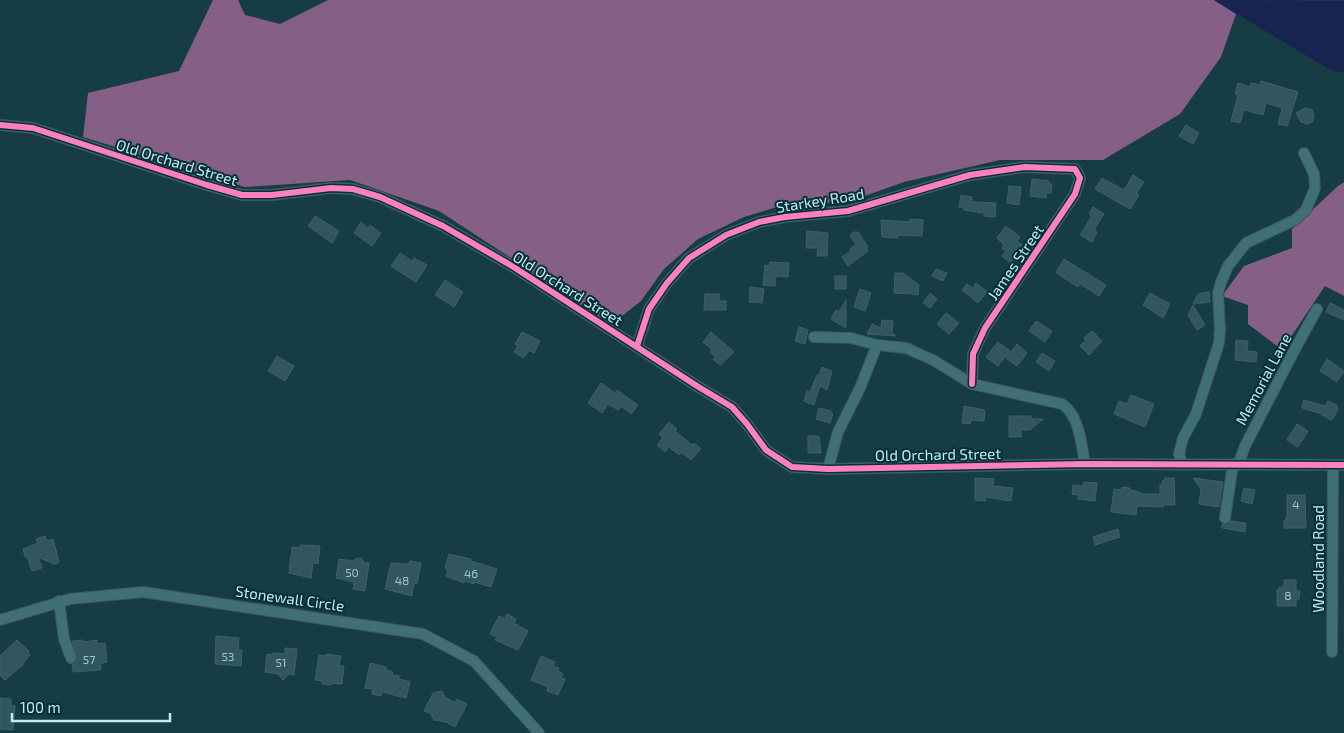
<svg xmlns="http://www.w3.org/2000/svg" width="1344" height="733" font-family="'Exo 2',sans-serif">
  <style>
    .forest { fill: #855f86 }
    .water { fill: #172450 }
    .building { fill: #31565e; stroke: #3b626c }
    .lines { fill: none; stroke-linecap: round; stroke-linejoin: round }
    .minor-casing { stroke: #3a595e; stroke-width: 12 }
    .minor { stroke: #406f75; stroke-width: 10 }
    .cycleway-casing { stroke: #072f35; stroke-width: 9 }
    .cycleway { stroke: #ff80c0; stroke-width: 6 }
    .labels { text-anchor: middle; dominant-baseline: central; stroke-width: 4; stroke-linejoin: round; paint-order: stroke }
    .number-label { font-size: 12px; fill: #98c8d1 }
    .street-label { font-size: 15px; fill: #baeef7; stroke: #072f35 }
  </style>
  <rect width="100%" height="100%" fill="#153d43"/>
  <!-- forest -->
  <g class="forest">
    <path d="M213,0H238L245,15L280,24L328,0H1214L1236,14L1221,57L1180,114L1103,160H1000L904,182L848,202L787,204L744,217L698,239L664,269L641,301L612,324L439,211L350,180L245,187L83,137L88,93L179,71Z"/>
    <path d="M1344,182V296L1325,286L1282,350L1248,324V305L1222,296L1244,266L1292,248V229L1338,186Z"/>
  </g>
  <!-- water -->
  <path class="water" d="M1214,0L1344,1V72L1332,71Z"/>
  <!-- building -->
  <g class="building">
    <path d="M1261,81L1298,92L1287,126L1278,124L1282,108L1266,103L1263,115L1244,110L1240,123L1231,121L1238,95L1235,94L1238,83L1250,87L1251,83L1260,85Z"/>
    <path d="M1305,108L1312,110L1314,116L1313,121L1307,124L1301,122L1296,113Z"/>
    <path d="M1186,125L1199,133L1193,144L1179,136Z"/>
    <path d="M1133,175L1144,182L1136,194L1139,195L1130,209L1095,189L1102,178L1124,190Z"/>
    <path d="M1032,179L1049,181V184H1052L1051,193H1047L1046,198L1030,196Z"/>
    <path d="M1009,186L1021,187L1019,205L1007,203Z"/>
    <path d="M961,195L972,197V202L996,203L995,217L984,216V213L964,210V208L959,207Z"/>
    <path d="M1093,207L1104,214L1094,230L1097,232L1092,242L1080,235L1092,216L1089,214Z"/>
    <path d="M315,216L339,231L332,243L308,226Z"/>
    <path d="M910,219L923,220L922,236L898,235V238L882,237L881,220L910,222Z"/>
    <path d="M361,222L368,228L370,225L381,233L372,246L354,233Z"/>
    <path d="M1006,226L1020,237L1017,241L1024,246L1011,263L1002,256L1006,251L1002,248L1004,245L997,238Z"/>
    <path d="M807,231L828,233L827,256H817L818,248H806Z"/>
    <path d="M854,232H858L868,247H866L868,251L848,266L842,257L851,251L850,249L856,245L850,235Z"/>
    <path d="M400,253L412,261L414,258L427,265L416,282L391,266Z"/>
    <path d="M1064,259L1106,285L1099,296L1080,284L1078,287L1058,274L1056,272Z"/>
    <path d="M770,262L789,263L788,277L776,276L775,286L763,285L765,265L770,266Z"/>
    <path d="M936,269L947,273L943,281L932,276Z"/>
    <path d="M895,273H903L919,285L918,295L912,294L909,292V294L894,293Z"/>
    <rect x="835" y="276" width="11" height="13"/>
    <path d="M445,280L463,292L454,307L435,295Z"/>
    <path d="M976,283L987,292L978,303L962,290L967,284L973,288Z"/>
    <path d="M750,287L764,289L762,303L749,302Z"/>
    <path d="M860,289L871,293L865,311L854,307Z"/>
    <path d="M1209,292L1210,302L1193,304L1198,294Z"/>
    <path d="M930,293L937,299L930,308L923,303Z"/>
    <path d="M1150,293L1170,304L1163,318L1143,305Z"/>
    <path d="M705,294H719V301H726V310H704Z"/>
    <path d="M846,300V328L831,319L836,310L839,312Z"/>
    <path d="M1330,303L1344,310V320L1326,312Z"/>
    <path d="M1193,305L1205,325L1197,330L1188,315Z"/>
    <path d="M946,313L959,323L949,334L937,324Z"/>
    <path d="M882,320L893,321L892,333L896,336L867,334L872,324L881,328Z"/>
    <path d="M1036,321L1052,331L1045,342L1029,331Z"/>
    <path d="M799,327L808,330L805,344L795,341Z"/>
    <path d="M1092,331L1102,341L1089,355L1080,346L1086,340L1084,338Z"/>
    <path d="M522,332L540,341L534,353L529,350L524,358L514,352L518,345L515,344Z"/>
    <path d="M711,332L734,352L720,365L713,359L716,357L710,352L712,350L703,342Z"/>
    <path d="M1236,340L1248,341L1247,351L1257,352L1256,362L1235,360Z"/>
    <path d="M998,342L1010,351L998,366L986,357Z"/>
    <path d="M1017,344L1027,353L1017,366L1006,358Z"/>
    <path d="M1042,353L1055,361L1049,371L1036,362Z"/>
    <path d="M277,356L294,366L285,381L268,371Z"/>
    <path d="M1327,359L1344,371L1337,382L1320,371Z"/>
    <path d="M822,367L832,371L827,390L820,386L814,405L804,401L807,391L810,392L817,375H819Z"/>
    <path d="M601,383L615,393L617,390L638,405L631,414L621,406L618,410L608,404L602,413L588,403Z"/>
    <path d="M1131,395L1154,404L1145,427L1114,414L1119,401L1127,404Z"/>
    <path d="M1304,400L1325,406L1328,401L1338,406L1337,408L1338,409L1332,420L1329,419L1319,413L1302,408Z"/>
    <path d="M964,406L985,410L984,421L971,420L970,424L962,423Z"/>
    <path d="M819,408L831,411V413L833,414L830,423L816,419Z"/>
    <path d="M1009,416H1031V419H1043L1030,430H1021V437H1009Z"/>
    <path d="M669,422L677,429L675,431L692,445L694,443L701,449L691,460L681,452L679,455L669,447L665,452L657,445L663,438L659,434Z"/>
    <path d="M1297,424L1308,431L1298,447L1287,440Z"/>
    <path d="M808,436H819L821,453H808Z"/>
    <path d="M975,478L994,479L993,486L1013,488L1011,501L986,497L985,501L975,500Z"/>
    <path d="M1165,478H1174L1175,505H1163V507L1137,506L1136,515L1111,512L1114,489L1122,490V487L1130,488V490L1140,492L1141,494H1160V485H1162L1163,480H1165Z"/>
    <path d="M1193,478L1223,482L1219,507L1199,504L1201,489Z"/>
    <path d="M1084,482L1097,483L1095,501L1078,499L1079,495L1072,494L1073,485L1083,486Z"/>
    <path d="M1244,488L1255,490L1252,504L1241,501Z"/>
    <path d="M1287,495H1305L1306,528H1284V521L1287,518Z"/>
    <path d="M1231,521L1246,523L1245,532L1222,528V524L1227,525Z"/>
    <path d="M1118,529L1120,537L1095,545L1093,537Z"/>
    <path d="M45,536L47,541L53,539L59,561L58,563L54,564L38,557L42,568L32,571L27,556L25,557L23,549L38,543L36,539Z"/>
    <path d="M300,545L320,546L318,564L313,563L311,578L289,573L292,547L300,548Z"/>
    <path d="M449,554L471,559V561L497,569L491,587L474,582V584L464,581V583L446,576L448,569L445,568Z"/>
    <path d="M357,558H361L364,563H369L365,591L353,589L354,582L336,578L339,559L353,561Z"/>
    <path d="M410,561L421,563L417,584L414,583L412,596L385,589L391,563L409,564Z"/>
    <path d="M1284,580H1296V591H1300L1299,599H1296V606H1277V590H1279V587H1284Z"/>
    <path d="M507,614L516,619L514,623L528,631L518,650L495,640L497,637L490,634L499,616L505,619Z"/>
    <path d="M216,636L239,638L238,650H242L241,666L215,664Z"/>
    <path d="M17,640L29,651L28,653L30,655L23,663V665L5,680L0,675V656Z"/>
    <path d="M83,640L84,642L97,640V644L105,643L107,662L101,663V670L73,672L72,665L76,663L78,659L72,641Z"/>
    <path d="M285,648L297,649L294,675L289,674L283,680L278,674L265,672L267,654L272,655L273,653L285,654Z"/>
    <path d="M326,654L341,656L339,666H344L342,684L331,683V685L322,684V681L315,680L319,655L326,656Z"/>
    <path d="M541,656L555,662L553,666L559,668L558,671L563,674L561,678L565,679L558,695L547,691L548,687L531,680Z"/>
    <path d="M370,663L386,667V670L393,672L392,675L399,676V679L410,682L406,698L382,692L381,696L372,694L373,689L365,688Z"/>
    <path d="M442,691L445,697L455,703L457,699L467,704L455,727L446,722L434,720L431,714L424,711L433,693Z"/>
    <path d="M0,698L11,699V706H15L13,730L0,729Z"/>
  </g>
  <g class="lines">
    <!-- minor casing -->
    <g class="minor-casing">
      <g id="minor">
        <path d="M0,125L33,128L207,185L242,195H272L331,188L353,189L380,197L443,226L512,266L697,386L732,407L747,424L766,450L792,467L828,469L1085,464L1344,465"/>
        <path d="M814,337L851,338L877,345L906,348L933,360L972,384L1062,404C1080,416 1081,444 1085,464"/>
        <path d="M637,346L649,309L667,283L689,258L726,235L759,222L785,217L848,211L970,175L1025,167L1075,169L1080,178L1075,194L985,328L973,354L972,384"/>
        <path d="M1182,464L1179,454L1183,438L1196,414L1219,343L1220,329L1218,293L1221,282L1228,266L1246,243L1295,220L1306,210L1315,188L1314,174L1304,153"/>
        <path d="M1238,465L1245,446L1294,351L1317,309"/>
        <path d="M828,469L838,432L860,388L877,345"/>
        <path d="M1225,518L1233,464"/>
        <path d="M59,601L64,639L71,658"/>
        <path d="M0,620L70,599L143,592L423,634L474,661L539,733"/>
        <path d="M1332,652L1333,465"/>
      </g>
    </g>
    <!-- minor -->
    <use href="#minor" class="minor"/>
    <!-- cycleway casing -->
    <g class="cycleway-casing">
      <g id="cycleway">
        <path d="M0,125L33,128L207,185L242,195H272L331,188L353,189L380,197L443,226L512,266L697,386L732,407L747,424L766,450L792,467L828,469L1085,464L1344,465"/>
        <path d="M637,346L649,309L667,283L689,258L726,235L759,222L785,217L848,211L970,175L1025,167L1075,169L1080,178L1075,194L985,328L973,354L972,384"/>
      </g>
    </g>
    <!-- cycleway -->
    <use href="#cycleway" class="cycleway"/>
  </g>
  <g class="labels">
    <!-- number labels -->
    <g class="number-label">
      <text x="1296" y="504">4</text>
      <text x="352" y="572">50</text>
      <text x="471" y="573">46</text>
      <text x="402" y="580">48</text>
      <text x="1288" y="595">8</text>
      <text x="228" y="656">53</text>
      <text x="89" y="659">57</text>
      <text x="281" y="662">51</text>
    </g>
    <!-- street labels -->
    <g class="street-label">
      <text transform="translate(177 162) rotate(17)">Old Orchard Street</text>
      <text transform="translate(820 200) rotate(-9)">Starkey Road</text>
      <text transform="translate(1015 262) rotate(-56)">James Street</text>
      <text transform="translate(568 288) rotate(32)">Old Orchard Street</text>
      <text transform="translate(1263 379) rotate(-62)">Memorial Lane</text>
      <text transform="translate(938 454) rotate(-1)">Old Orchard Street</text>
      <text transform="translate(1318 559) rotate(-90)">Woodland Road</text>
      <text transform="translate(290 598) rotate(8)">Stonewall Circle</text>
    </g>
  </g>
  <!-- scale -->
  <path d="M12 713v8h158v-8" fill="none" stroke="#baeef7" stroke-width="2.5"/>
  <text x="20" y="713" font-size="15" fill="#baeef7" stroke="#072f35" stroke-width="4" paint-order="stroke">100 m</text>
</svg>
